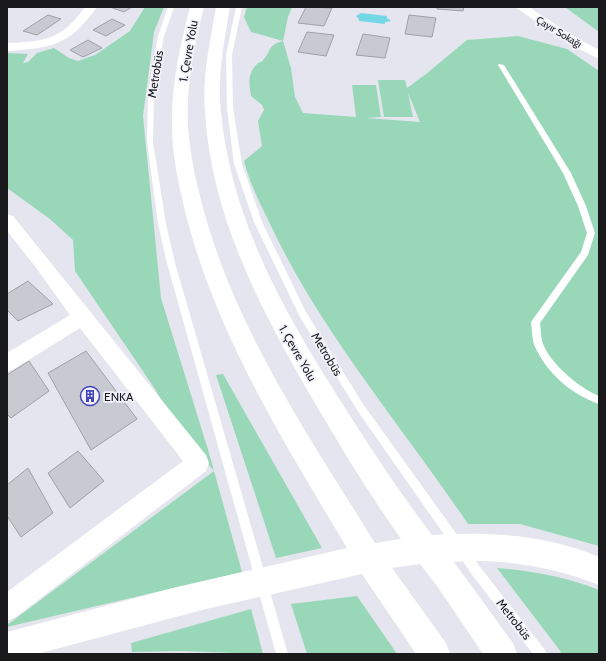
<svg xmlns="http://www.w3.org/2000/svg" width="606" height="661" font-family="Cabin,sans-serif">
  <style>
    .green { fill: #98d8b9 }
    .water { fill: #74d7e6 }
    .building { fill: #c8c9d1; stroke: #a0a0a8 }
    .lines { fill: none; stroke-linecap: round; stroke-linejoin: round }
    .service { fill: #fff; fill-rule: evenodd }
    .minor { fill: #fff; fill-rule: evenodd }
    .motorway { fill: #fff; fill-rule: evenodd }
    .labels { text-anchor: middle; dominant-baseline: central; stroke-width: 3.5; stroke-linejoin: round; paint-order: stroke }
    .far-street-label { font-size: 10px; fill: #1a1a1d; stroke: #f2f2fb }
    .street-label { font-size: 12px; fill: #1a1a1d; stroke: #f2f2fb }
    .poi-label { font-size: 12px; fill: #1a1a1d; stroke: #f2f2fb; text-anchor: start }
  </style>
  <rect width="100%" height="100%" fill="#e4e5ee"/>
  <!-- green -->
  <g class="green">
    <path d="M145,7H164L154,32L143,116L161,298L209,453L242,572L7,627V625L214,471L181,432L155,389L75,271L73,240L50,219L7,188V53L28,54L23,63L28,62L37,53L54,48L69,58L78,61L95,55L130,31Z"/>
    <path d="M247,7H292L288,17L283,41L291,68L295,97L303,113L356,117L352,85H376L381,117L366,118L420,122L408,93L413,117H384L378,80H405L407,88L426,74L467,40L518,36L567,49L599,71V546L520,524H468C402,426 323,335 272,228C262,207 250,185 244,161L262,146L258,121L264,110L262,105L251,96C249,84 247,73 258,63C259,63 263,61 263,60C273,50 266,46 283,41L251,32L244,17Z"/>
    <path d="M565,7H599V32Z"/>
    <path d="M223,374L322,548L276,558L216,375Z"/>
    <path d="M497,568C532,571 566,577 599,590V654H559L561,652Z"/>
    <path d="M357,596L397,654H307L291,604Z"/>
    <path d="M251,609L263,654L181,651L132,652L131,643Z"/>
  </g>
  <!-- water -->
  <path class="water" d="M361,13L387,16V18L391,21L385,22V24L359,21V19L356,16Z"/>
  <!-- building -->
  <g class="building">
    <path d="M110,7H132L124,12Z"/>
    <path d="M306,7L332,8L324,26L298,23Z"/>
    <path d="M437,7H464L463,11L437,9Z"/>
    <path d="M48,15L61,19L37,35L23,31Z"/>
    <path d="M409,15L436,18L432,37L405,34Z"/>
    <path d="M112,19L125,25L106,36L93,30Z"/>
    <path d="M307,32L334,35L326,56L298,52Z"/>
    <path d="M363,34L390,38L385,58L356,55Z"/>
    <path d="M88,40L102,48L83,57L70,50Z"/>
    <path d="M28,281L53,304L18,321L7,310V294Z"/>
    <path d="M86,351L137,419L91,450L48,373Z"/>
    <path d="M29,361L49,391L11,418L7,414V375Z"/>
    <path d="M78,451L104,481L70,508L48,473Z"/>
    <path d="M28,468L53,513L21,537L7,516V485Z"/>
  </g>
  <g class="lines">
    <!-- service -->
    <g class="service">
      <path d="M168,7H174L164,36L154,92L153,142L166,224L175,263L288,654H276L167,263L158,224L147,142L148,92L158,36Z"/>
      <path d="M236,7H242L232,55L233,108L242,164L262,222L306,312L363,404L481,568L545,650L547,654H533L473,576L357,410L300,317L254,222L234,164L227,108L226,55Z"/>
      <path d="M499,64L504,65L571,173L586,206L595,233L588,255L540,323C541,329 541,338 543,344C551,364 579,388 599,396V404C571,394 548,374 535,347C532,340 532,330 531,322L581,252L587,233L578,206L563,173L498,65Z"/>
    </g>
    <!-- minor -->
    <g class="minor">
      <path d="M85,7H97C69,46 52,48 7,51V43C46,41 60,41 85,7Z"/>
      <path d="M515,7H529L575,37L599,50V59L567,43Z"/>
      <path d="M7,214L13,216L206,455L209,463L206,471L16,617L7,621V592L183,461L80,328L14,369L7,372V353L70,315L34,265L7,231Z"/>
    </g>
    <!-- motorway -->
    <path class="motorway" d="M190,7H204C194,46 186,86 188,126C190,156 197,186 205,215C239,335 310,438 375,543L401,539C369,494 340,446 312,398C261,310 211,216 205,112C202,76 210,42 216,7H230C224,42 217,77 221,112C231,219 284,312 340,400C369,446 399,492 432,535C488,531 546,535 599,557V585C554,567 502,558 454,562L513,643L517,654H483L437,586L420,564L392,568L446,643L450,654H416L362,574L206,609L37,654H7V632L173,588L347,548C284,442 217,336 186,215C179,186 172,156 172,126C171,86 180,46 190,7Z"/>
  </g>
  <!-- icons -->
  <defs>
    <g id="building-ring" transform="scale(1)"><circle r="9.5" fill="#f2f2fb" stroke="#4445ba" stroke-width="1.5"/><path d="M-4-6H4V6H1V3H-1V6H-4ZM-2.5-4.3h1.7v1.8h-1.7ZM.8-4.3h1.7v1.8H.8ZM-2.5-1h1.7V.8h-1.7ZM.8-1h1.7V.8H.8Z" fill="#4445ba"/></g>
  </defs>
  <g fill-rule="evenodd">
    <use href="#building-ring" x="90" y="396"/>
  </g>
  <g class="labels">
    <!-- far-street labels -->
    <g class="far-street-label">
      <text transform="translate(559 32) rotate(31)">Çayır Sokağı</text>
    </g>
    <!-- street labels -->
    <g class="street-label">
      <text transform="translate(188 51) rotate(-80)">1. Çevre Yolu</text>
      <text transform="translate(155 74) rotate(-81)">Metrobüs</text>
      <text transform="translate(298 353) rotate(60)">1. Çevre Yolu</text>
      <text transform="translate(327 354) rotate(59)">Metrobüs</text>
      <text transform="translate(514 619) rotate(52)">Metrobüs</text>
    </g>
    <!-- poi labels -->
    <g class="poi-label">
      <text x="104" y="396">ENKA</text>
    </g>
  </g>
  <!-- border -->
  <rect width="606" height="661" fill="none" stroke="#1a1a1d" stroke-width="16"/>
</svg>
